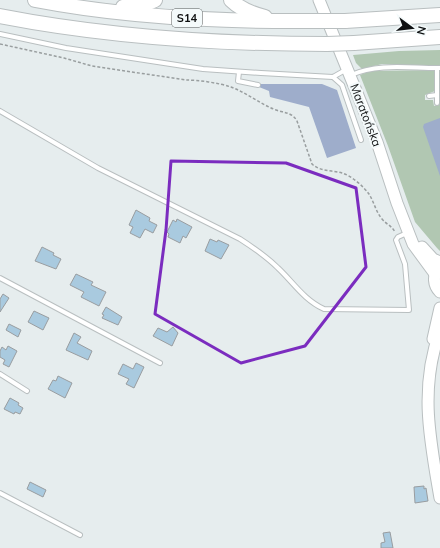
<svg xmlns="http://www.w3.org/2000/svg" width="440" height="548" font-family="Mulish,sans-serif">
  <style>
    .green { fill: #b1c7b2 }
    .water { fill: #9eadcb }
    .building { fill: #a9cadf; stroke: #999da0 }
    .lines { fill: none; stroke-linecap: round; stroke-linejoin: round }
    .service-casing { stroke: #b9bfc0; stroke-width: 6 }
    .secondary-casing { stroke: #b9bfc0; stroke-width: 13 }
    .motorway-casing { stroke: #b9bfc0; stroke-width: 16 }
    .path { stroke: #999e9f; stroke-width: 1.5; stroke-dasharray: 3 2; stroke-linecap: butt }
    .service { stroke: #fff; stroke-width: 4 }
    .secondary { stroke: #fff; stroke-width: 11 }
    .motorway { stroke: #fff; stroke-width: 14 }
    .motorway-bridge-casing { stroke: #b9bfc0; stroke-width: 16; stroke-linecap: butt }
    .motorway-bridge { stroke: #fff; stroke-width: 14 }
    .marked { fill: none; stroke: #7b2cbf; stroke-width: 3; stroke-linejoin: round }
    .labels { text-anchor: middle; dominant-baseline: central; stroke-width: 4; stroke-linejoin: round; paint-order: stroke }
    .shield { fill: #f4fafb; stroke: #535657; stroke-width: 1 }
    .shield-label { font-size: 11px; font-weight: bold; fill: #0e1011 }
    .street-label { font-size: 12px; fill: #0e1011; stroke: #f4fafb }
  </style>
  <rect width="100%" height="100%" fill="#e6edee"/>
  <!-- green -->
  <g class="green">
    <path d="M440,50V67L382,64L362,69L356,63L353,55L399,51Z"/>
    <path d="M435,70V91L425,95V100H433L434,106L439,105L440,71V251L437,248L415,222L388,146L360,75L370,71Z"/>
  </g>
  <!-- water -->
  <g class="water">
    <path d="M259,84H322L337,90L356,148L327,158L309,107L270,97L269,91L259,87Z"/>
    <path d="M440,118V176L423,127L424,124Z"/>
  </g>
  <!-- building -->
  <g class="building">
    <path d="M136,210L150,218L149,221L157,225L153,233L145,229L140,238L130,233L133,227L129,225Z"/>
    <path d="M177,219L192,227L186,238L183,236L180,243L168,237L169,234L167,232L173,220L176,222Z"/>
    <path d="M210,239L217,242L218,240L229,245L221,259L205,251Z"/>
    <path d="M42,247L54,253L53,255L61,259L56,269L35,261Z"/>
    <path d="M76,274L93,282L91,285L106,292L99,306L81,297L84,292L70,285Z"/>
    <path d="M3,294L9,298L0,312V299Z"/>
    <path d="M106,307L122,317L118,325L102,318L104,315L102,314Z"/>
    <path d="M34,311L49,318L43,330L28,322Z"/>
    <path d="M9,324L21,330L18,337L6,330Z"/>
    <path d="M173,327L178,333L172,346L153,336L158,328L167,332Z"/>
    <path d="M74,333L81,337L77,343L92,351L88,360L66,350Z"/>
    <path d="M8,346L17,351L9,367L3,364L5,360L0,357V351L2,347L6,350Z"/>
    <path d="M136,363L144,367L134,388L126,384L129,379L118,374L123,364L133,369Z"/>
    <path d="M58,376L72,383L65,398L48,389L53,380L56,381Z"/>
    <path d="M10,398L19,403L18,405L23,408L20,414L15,412L14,414L4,409Z"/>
    <path d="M30,482L46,490L43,497L27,489Z"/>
    <path d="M424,486V489L426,488L428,501L415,503L414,487Z"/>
    <path d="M390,532L393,548H381V543L385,542L383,533Z"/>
  </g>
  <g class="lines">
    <!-- service casing -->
    <g class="service-casing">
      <g id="service">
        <path d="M0,34L66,48L203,69L261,73L333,77L347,69"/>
        <path d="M239,72L238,81L258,85"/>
        <path d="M351,75C378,63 408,68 437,68"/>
        <path d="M333,77L342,85L361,140"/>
        <path d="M429,96L437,95"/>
        <path d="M437,103V68H440"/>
        <path d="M0,111L98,168L240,239C254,248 266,256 278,268C293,282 304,300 324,309L409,310L405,264L396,240L398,237L407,233"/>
        <path d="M0,278L160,363"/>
        <path d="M0,374L27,391"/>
        <path d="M0,493L80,535"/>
      </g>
    </g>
    <!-- secondary casing -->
    <g class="secondary-casing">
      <g id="secondary">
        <path d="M319,0L377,142L397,203L413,244L435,274"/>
        <path d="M422,247L433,259L440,262"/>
        <path d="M438,267C433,276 433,285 440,292"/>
        <path d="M440,331C419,388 430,440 440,498"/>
        <path d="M433,339L440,308"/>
      </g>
    </g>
    <!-- motorway casing -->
    <g class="motorway-casing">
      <g id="motorway">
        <path d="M35,0C128,18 223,22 318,21"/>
        <path d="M231,0C240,9 253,14 265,17"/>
        <path d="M123,7L148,3L155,0"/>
        <path d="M0,16C108,37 217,44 327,44"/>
        <path d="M345,21L440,15"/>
        <path d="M354,43L440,37"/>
      </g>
    </g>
    <!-- path -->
    <path class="path" d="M0,44L64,58L92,66L186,80C199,80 219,83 231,87C247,93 260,104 276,110C284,113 292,112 297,121L312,164C321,172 332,170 342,173C352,176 363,186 369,194C374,202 376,212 382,219C387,225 391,225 395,232"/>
    <!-- service -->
    <use href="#service" class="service"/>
    <!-- secondary -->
    <use href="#secondary" class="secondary"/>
    <!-- motorway -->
    <use href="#motorway" class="motorway"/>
    <!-- motorway-bridge casing -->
    <g class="motorway-bridge-casing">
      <g id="motorway-bridge">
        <path d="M318,21H345"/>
        <path d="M327,44L354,43"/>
      </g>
    </g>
    <!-- motorway-bridge -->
    <use href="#motorway-bridge" class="motorway-bridge"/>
  </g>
  <!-- marked area -->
  <path class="marked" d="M171,161L286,163L356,188L366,267L305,346L241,363L155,314L166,230Z"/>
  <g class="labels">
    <!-- shield labels -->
    <rect class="shield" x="172" y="9" width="30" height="18" rx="3"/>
    <g class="shield-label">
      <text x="187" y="18">S14</text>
    </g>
    <!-- street labels -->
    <g class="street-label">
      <text transform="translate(366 115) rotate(69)">Maratońska</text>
    </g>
  </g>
  <!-- north arrow -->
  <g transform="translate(412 28) rotate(105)" stroke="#f4fafb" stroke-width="3" paint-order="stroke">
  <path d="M0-3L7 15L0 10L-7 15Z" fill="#0e1011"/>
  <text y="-6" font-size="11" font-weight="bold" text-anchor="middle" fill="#0e1011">N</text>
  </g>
</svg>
